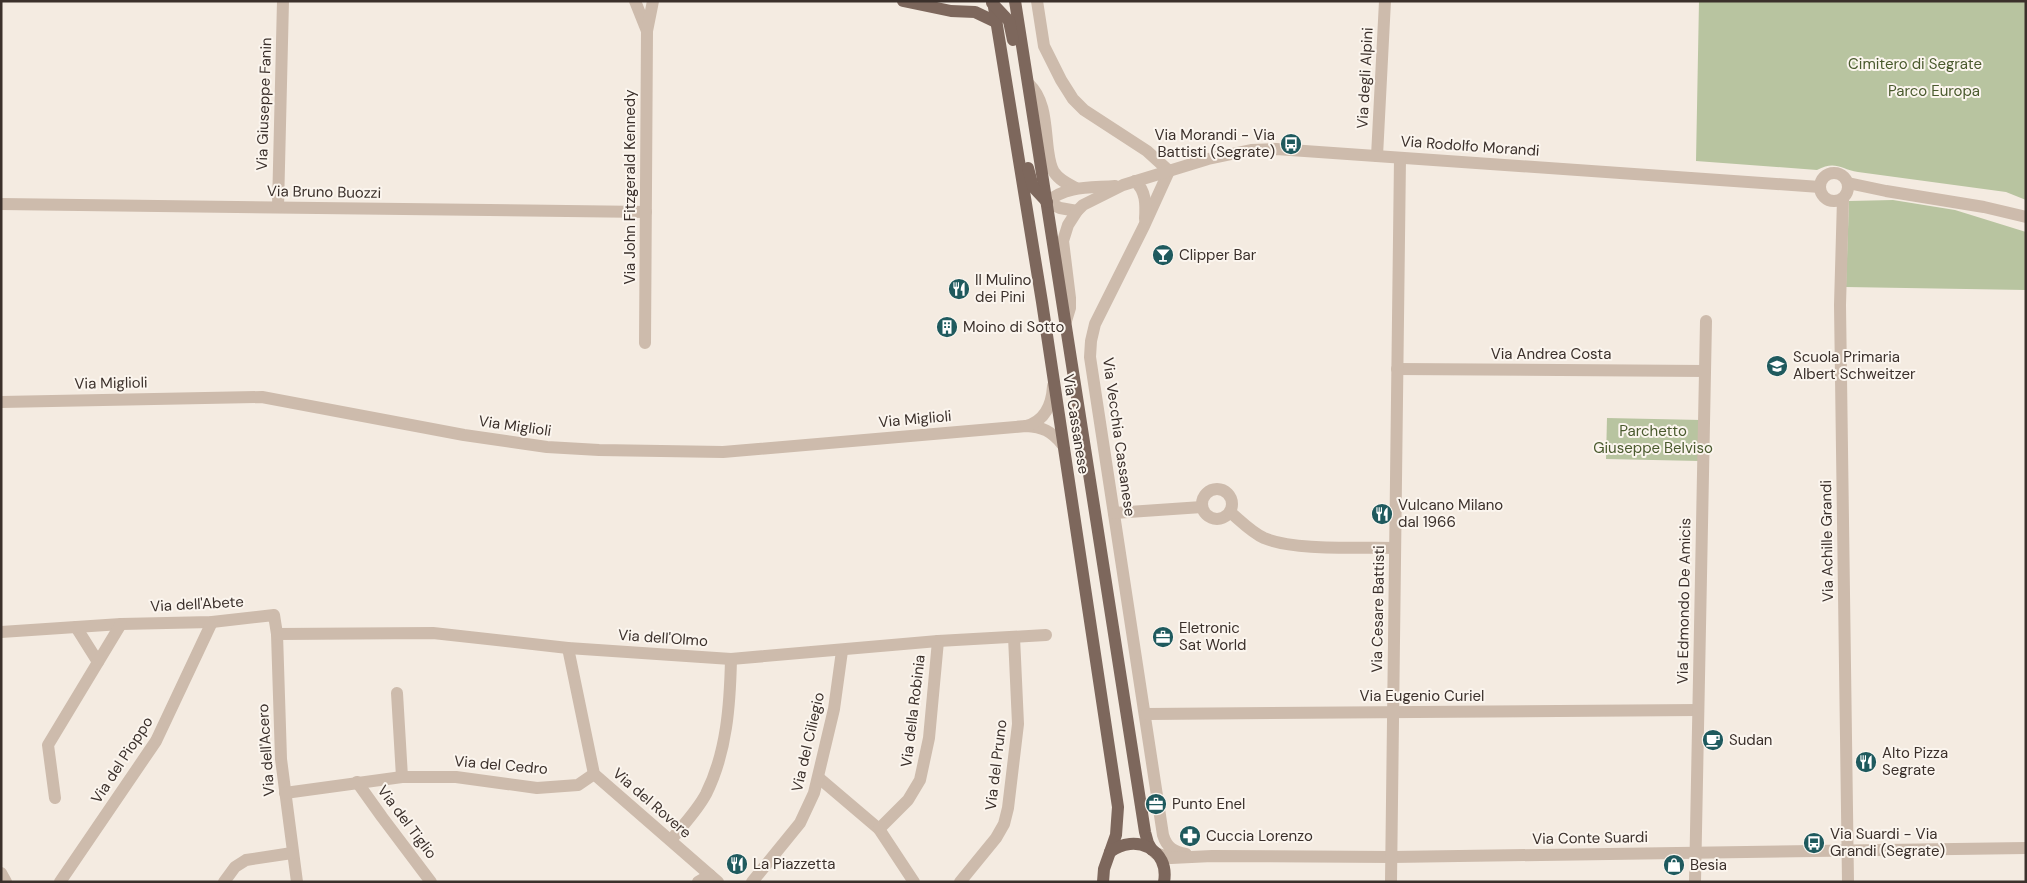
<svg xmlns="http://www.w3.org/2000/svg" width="2027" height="883" font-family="'DM Sans',sans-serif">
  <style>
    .green { fill: #b8c4a0 }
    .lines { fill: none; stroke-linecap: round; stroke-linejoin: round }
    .minor { stroke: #cdbbac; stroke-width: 12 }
    .major { stroke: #7d675c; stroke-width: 12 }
    .labels { text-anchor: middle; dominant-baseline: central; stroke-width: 4; stroke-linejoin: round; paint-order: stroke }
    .park-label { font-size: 15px; fill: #4a5a2e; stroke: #fbf5ee }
    .street-label { font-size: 15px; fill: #3b302b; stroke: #fbf5ee }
    .poi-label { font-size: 15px; fill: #3b302b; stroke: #fbf5ee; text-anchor: start }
  </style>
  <rect width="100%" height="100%" fill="#f4ebe1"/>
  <!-- green -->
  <g class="green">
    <path d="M1699,1H2026V200L2006,192L1858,172C1841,169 1835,160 1817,170L1696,161Z"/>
    <path d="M1893,200L1955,210L2026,232V290L1846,287L1849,201Z"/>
    <path d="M1607,418L1701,420L1700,461L1606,459Z"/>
  </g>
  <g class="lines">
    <!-- minor -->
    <g class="minor">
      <path d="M635,1L647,31"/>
      <path d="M1037,1L1044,46L1061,80L1073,99L1084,110L1147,151L1169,171"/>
      <path d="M1029,84C1046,100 1045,127 1048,150C1049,157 1050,166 1054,172C1059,180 1068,184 1076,188"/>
      <path d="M1377,156L1385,1"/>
      <path d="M1169,171L1144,226L1095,324L1091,341L1090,357L1163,835C1167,848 1174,852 1186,854"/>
      <circle cx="1834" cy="187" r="14"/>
      <path d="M1135,181C1146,191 1146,204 1145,219"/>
      <path d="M1848,183L1886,191L1984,207L2026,217"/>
      <path d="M1843,199L1840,305L1848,882"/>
      <path d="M1,204L646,212"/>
      <path d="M278,207L283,1"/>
      <path d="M1077,211L1060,208L1047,202C1067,185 1091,188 1115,186"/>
      <path d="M1066,321L1070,308V298L1063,241L1068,225L1077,211L1083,205L1123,185L1208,159L1251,150L1276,149L1820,187"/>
      <path d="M645,343L647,31L653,1"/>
      <path d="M1397,369L1705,371"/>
      <path d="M1,402L262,397L464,435L547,447L599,450L723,452L1026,426C1043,427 1051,431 1062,444"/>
      <path d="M1026,426C1045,421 1052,404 1053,386"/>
      <circle cx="1217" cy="504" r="15"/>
      <path d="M1230,512C1241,521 1251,532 1264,538C1294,551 1360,547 1395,548"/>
      <path d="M1114,513L1202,507"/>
      <path d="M76,627L98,662"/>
      <path d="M1,632L121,624L212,622L274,615L277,634L281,759L297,882"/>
      <path d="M277,634L433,633L568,648L731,659L938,641L1046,635"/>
      <path d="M568,648L594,774L718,882"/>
      <path d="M397,693L402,777"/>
      <path d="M1146,714L1698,710"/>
      <path d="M819,778L879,829L914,882"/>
      <path d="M357,782L382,817L431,882"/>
      <path d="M285,793L402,777H456L537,788L578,785L594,774"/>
      <path d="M55,798L48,745L121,624"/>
      <path d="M879,829L908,800L920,780L929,738L938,641"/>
      <path d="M671,840C683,825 697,811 706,794C727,752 730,704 731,659"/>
      <path d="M1155,853L1171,858L1212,856L1392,857L2026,848"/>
      <path d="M1,873L6,882"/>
      <path d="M60,882L156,741L212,622"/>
      <path d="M224,882L235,867L246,860L292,853"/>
      <path d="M698,882L710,875"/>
      <path d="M752,882L800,823L814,793L834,709L842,651"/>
      <path d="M960,882L996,838L1004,824L1008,808L1018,724L1014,637"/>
      <path d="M1391,882L1400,158"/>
      <path d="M1695,882L1706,321"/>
    </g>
    <!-- major -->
    <g class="major">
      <path d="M903,1L951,11L975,12L996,22"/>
      <path d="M993,1L1042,302L1118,807L1116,835L1104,869L1103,882"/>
      <path d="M1015,1L1145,832L1148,843L1152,850"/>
      <path d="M992,3L1009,21L1013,40"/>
      <path d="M1028,168L1033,187L1047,202"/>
      <path d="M1110,852C1135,833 1170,849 1164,882"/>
    </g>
  </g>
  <!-- icons -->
  <defs>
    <g id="bus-disc" transform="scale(1.125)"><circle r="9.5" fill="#1f5a5e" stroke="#fbf5ee"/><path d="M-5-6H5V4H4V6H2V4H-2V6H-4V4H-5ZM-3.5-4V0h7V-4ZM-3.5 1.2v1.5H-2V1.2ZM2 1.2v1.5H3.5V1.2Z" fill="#fff"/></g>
    <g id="bar-disc" transform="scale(1.125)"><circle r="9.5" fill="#1f5a5e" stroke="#fbf5ee"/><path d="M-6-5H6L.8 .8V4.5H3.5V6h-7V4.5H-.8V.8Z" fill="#fff"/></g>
    <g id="restaurant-disc" transform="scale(1.125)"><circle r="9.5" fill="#1f5a5e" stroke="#fbf5ee"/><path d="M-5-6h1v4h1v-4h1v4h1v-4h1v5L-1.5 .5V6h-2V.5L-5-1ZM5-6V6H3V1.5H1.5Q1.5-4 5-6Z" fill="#fff"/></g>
    <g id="building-disc" transform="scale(1.125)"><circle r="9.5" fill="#1f5a5e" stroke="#fbf5ee"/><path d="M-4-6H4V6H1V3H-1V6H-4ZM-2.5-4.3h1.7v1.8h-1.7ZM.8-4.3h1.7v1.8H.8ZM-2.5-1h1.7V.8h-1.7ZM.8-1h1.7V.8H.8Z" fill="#fff"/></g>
    <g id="school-disc" transform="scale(1.125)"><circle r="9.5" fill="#1f5a5e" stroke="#fbf5ee"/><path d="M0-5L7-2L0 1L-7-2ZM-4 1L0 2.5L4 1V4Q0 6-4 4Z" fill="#fff"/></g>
    <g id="office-disc" transform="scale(1.125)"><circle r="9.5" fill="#1f5a5e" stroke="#fbf5ee"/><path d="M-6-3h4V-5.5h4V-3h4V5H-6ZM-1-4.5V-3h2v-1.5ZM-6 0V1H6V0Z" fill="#fff"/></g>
    <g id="cafe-disc" transform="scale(1.125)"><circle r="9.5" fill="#1f5a5e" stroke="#fbf5ee"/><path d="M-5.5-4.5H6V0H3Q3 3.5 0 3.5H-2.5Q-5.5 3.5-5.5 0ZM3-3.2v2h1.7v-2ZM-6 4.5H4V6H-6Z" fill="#fff"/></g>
    <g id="pharmacy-disc" transform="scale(1.125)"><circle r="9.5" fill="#1f5a5e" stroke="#fbf5ee"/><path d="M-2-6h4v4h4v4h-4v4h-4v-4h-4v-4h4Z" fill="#fff"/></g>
    <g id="shop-disc" transform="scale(1.125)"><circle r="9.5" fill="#1f5a5e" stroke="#fbf5ee"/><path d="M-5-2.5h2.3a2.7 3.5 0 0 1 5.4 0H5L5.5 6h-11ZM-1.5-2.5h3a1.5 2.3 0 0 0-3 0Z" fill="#fff"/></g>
  </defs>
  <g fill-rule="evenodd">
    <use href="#bus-disc" x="1291" y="144"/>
    <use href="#bar-disc" x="1163" y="255"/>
    <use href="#restaurant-disc" x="959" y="289"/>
    <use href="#building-disc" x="947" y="327"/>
    <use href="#school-disc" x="1777" y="366"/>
    <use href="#restaurant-disc" x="1382" y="514"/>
    <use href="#office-disc" x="1163" y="637"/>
    <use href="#cafe-disc" x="1713" y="740"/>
    <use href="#restaurant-disc" x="1866" y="762"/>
    <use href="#office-disc" x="1156" y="804"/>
    <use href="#pharmacy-disc" x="1190" y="836"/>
    <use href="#bus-disc" x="1814" y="843"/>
    <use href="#restaurant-disc" x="737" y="864"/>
    <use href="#shop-disc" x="1674" y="865"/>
  </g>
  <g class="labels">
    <!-- park labels -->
    <g class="park-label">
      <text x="1915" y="64">Cimitero di Segrate</text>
      <text x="1934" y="91">Parco Europa</text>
      <text x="1653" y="431">Parchetto<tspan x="1653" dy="17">Giuseppe Belviso</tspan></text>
    </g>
    <!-- street labels -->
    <g class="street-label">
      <text transform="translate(1365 78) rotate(-87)">Via degli Alpini</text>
      <text transform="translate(264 104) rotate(-88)">Via Giuseppe Fanin</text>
      <text transform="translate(1470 146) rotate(4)">Via Rodolfo Morandi</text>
      <text transform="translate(630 187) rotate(-90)">Via John Fitzgerald Kennedy</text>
      <text transform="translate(324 192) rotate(1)">Via Bruno Buozzi</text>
      <text x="1551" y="354">Via Andrea Costa</text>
      <text transform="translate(111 383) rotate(-1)">Via Miglioli</text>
      <text transform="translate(915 419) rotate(-5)">Via Miglioli</text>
      <text transform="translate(1076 424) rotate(81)">Via Cassanese</text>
      <text transform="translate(515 426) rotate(8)">Via Miglioli</text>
      <text transform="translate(1119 437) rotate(82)">Via Vecchia Cassanese</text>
      <text transform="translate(1827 541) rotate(-91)">Via Achille Grandi</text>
      <text transform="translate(1684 601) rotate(-89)">Via Edmondo De Amicis</text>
      <text transform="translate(197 604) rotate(-3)">Via dell'Abete</text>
      <text transform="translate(1378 609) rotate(-89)">Via Cesare Battisti</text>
      <text transform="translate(663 638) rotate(4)">Via dell'Olmo</text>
      <text x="1422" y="696">Via Eugenio Curiel</text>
      <text transform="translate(913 711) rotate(-83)">Via della Robinia</text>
      <text transform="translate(808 742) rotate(-77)">Via del Ciliegio</text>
      <text transform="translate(266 750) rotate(-94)">Via dell'Acero</text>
      <text transform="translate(122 760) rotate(-57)">Via del Pioppo</text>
      <text transform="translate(501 765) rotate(5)">Via del Cedro</text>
      <text transform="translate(996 765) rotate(-83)">Via del Pruno</text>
      <text transform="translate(652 803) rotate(41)">Via del Rovere</text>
      <text transform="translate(407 822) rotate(53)">Via del Tiglio</text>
      <text transform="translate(1590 838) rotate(-1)">Via Conte Suardi</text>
    </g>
    <!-- poi labels -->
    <g class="poi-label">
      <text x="1275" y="135" text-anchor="end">Via Morandi - Via<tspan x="1275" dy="17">Battisti (Segrate)</tspan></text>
      <text x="1179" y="255">Clipper Bar</text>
      <text x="975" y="280">Il Mulino<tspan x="975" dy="17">dei Pini</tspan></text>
      <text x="963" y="327">Moino di Sotto</text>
      <text x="1793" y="357">Scuola Primaria<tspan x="1793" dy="17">Albert Schweitzer</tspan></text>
      <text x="1398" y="505">Vulcano Milano<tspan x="1398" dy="17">dal 1966</tspan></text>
      <text x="1179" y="628">Eletronic<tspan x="1179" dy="17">Sat World</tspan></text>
      <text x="1729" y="740">Sudan</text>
      <text x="1882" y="753">Alto Pizza<tspan x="1882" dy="17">Segrate</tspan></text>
      <text x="1172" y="804">Punto Enel</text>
      <text x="1830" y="834">Via Suardi - Via<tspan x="1830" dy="17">Grandi (Segrate)</tspan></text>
      <text x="1206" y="836">Cuccia Lorenzo</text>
      <text x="753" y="864">La Piazzetta</text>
      <text x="1690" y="865">Besia</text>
    </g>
  </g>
  <!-- border -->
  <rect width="2027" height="883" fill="none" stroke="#3b302b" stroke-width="5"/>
</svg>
